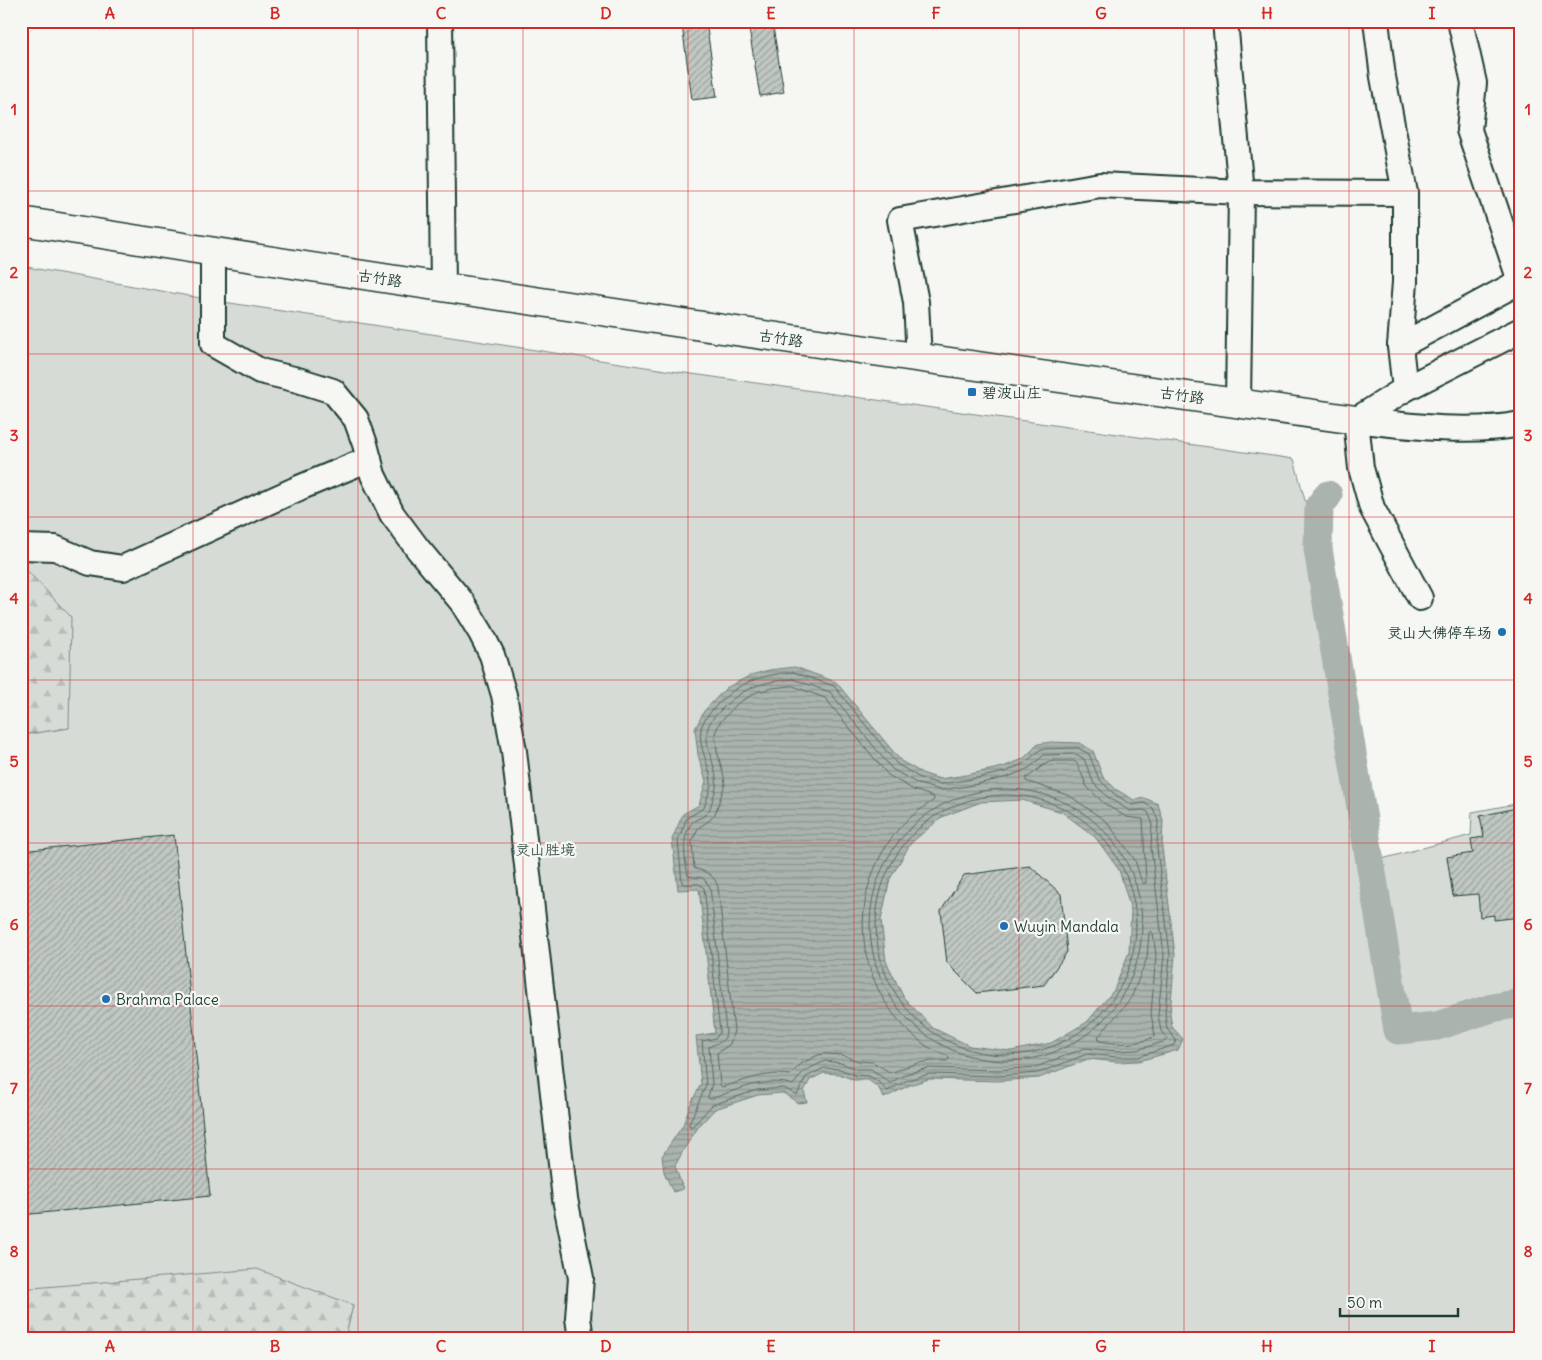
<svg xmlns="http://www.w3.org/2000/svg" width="1542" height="1360" font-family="Delius,'LXGW WenKai TC',sans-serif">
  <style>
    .green { fill: #d6dbd6; stroke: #7a8c85 }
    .forest { fill: url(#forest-firs); stroke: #7a8c85 }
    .water { fill: url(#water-rules); stroke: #72847d; fill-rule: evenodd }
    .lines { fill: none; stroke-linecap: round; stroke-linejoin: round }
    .shore { stroke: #576c65; stroke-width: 1 }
    .river { stroke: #aab3ae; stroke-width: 29 }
    .building { fill: url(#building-hatch); stroke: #1f3d34 }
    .minor-casing { stroke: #1f3d34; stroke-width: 28 }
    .major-casing { stroke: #1f3d34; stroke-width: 31 }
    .minor { stroke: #f6f6f2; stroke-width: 24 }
    .major { stroke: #f6f6f2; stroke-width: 28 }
    .grid { fill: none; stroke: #d62828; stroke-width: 1; stroke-opacity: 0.55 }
    .poi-dot { fill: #1f6fb2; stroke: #f6f6f2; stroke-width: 2 }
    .labels { text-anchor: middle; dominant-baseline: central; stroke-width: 4.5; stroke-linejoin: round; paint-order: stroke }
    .street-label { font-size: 15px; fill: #1f3d34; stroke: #f6f6f2 }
    .poi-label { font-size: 15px; fill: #1f3d34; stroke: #f6f6f2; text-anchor: start }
    .park-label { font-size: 15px; fill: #445d54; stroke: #f6f6f2 }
    .neatline { fill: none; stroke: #d62828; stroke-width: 2 }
    .grid-label { font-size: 16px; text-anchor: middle; font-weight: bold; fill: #d62828 }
  </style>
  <defs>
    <pattern id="forest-firs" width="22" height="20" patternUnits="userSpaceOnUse" patternTransform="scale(1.25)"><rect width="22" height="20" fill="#d6dbd6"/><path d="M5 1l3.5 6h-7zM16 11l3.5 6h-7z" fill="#b7bdb8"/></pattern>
    <pattern id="water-rules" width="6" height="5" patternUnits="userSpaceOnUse" patternTransform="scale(1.25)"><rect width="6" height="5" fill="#aab3ae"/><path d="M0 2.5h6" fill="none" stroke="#8a938e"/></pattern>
    <pattern id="building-hatch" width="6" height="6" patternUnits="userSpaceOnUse" patternTransform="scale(1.25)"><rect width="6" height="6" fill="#c1c8c3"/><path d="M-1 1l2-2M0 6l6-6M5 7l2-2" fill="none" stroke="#9ca49f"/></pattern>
  </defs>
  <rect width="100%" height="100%" fill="#f6f6f2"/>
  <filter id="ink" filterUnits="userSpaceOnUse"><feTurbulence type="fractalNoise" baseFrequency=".02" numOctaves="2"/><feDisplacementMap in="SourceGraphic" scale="10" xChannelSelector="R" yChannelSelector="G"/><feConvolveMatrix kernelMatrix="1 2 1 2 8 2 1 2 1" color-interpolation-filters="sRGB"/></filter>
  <g filter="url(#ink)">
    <!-- green -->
    <path class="green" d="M21,266L217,301L678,372L1294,459L1311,523L1367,863L1471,835L1472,812L1521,803V1339H345L353,1305L74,1286L21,1289V735L69,728L21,564Z"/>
    <!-- forest -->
    <g class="forest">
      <path d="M21,564L71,617L69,728L21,735Z"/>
      <path d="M257,1269L353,1305L345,1339H21V1289Z"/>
    </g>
    <!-- water -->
    <path class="water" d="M795,667L836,682L901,761L922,773L940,779L966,775L1003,767L1023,759L1038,744L1051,742L1080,743L1093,751L1103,777L1117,790L1134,800L1145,798L1158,804L1163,820L1162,847L1175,955L1170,1014L1172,1027L1183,1039L1178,1050L1139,1061L1117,1062L1088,1059L1039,1078L998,1081L929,1079L910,1085L884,1098L878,1087L868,1080H854L839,1074L824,1073L810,1080L804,1091L807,1102L798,1103L783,1093L758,1095L715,1109L699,1126L684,1149L675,1166L683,1189L673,1192L664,1172L662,1156L683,1125L690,1105L701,1084L696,1036L715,1033L699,889L678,890L672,839L683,814L699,805L706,781L698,755L695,729L704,711L726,688L751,675L769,670ZM1022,800L1062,812L1095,837L1119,870L1131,910L1129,952L1114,990L1087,1022L1051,1043L1011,1051L970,1046L933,1028L904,998L886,961L881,920L890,879L911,843L942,817L981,802Z"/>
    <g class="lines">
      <!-- shore -->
      <g class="shore">
        <path d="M793,672L834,686L897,764L920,778L940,784L967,780L1005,772L1025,763L1041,749L1078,748L1089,754L1099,779L1113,793L1132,805L1144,803L1153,808L1158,821L1157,848L1170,955L1165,1014L1167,1029L1176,1040L1174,1045L1138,1057H1117L1087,1054L1038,1073L998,1076L929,1074L908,1080L887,1091L880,1083L869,1076L855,1075L840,1069L824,1068L806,1077L797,1095L784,1088L757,1090L712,1105L693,1126H689V1124L706,1085L702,1041L716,1038L720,1032L704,888L699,884H684L682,883L678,840L687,818L704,808C706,800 711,790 711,782C711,767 697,746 701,729C702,721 710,713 715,707C740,681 758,676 793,672Z"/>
        <path d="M793,679L830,692L892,769L918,784L940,790L968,786L1008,777L1029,768L1044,755L1076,754L1084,759L1094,784L1109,798L1130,811L1143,810L1148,812L1152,822L1151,848L1164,955L1158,1015L1161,1031L1167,1038L1166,1041L1137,1050L1117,1051L1085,1048L1036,1067L998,1070L928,1068L906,1074L890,1083L871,1069H856L841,1063L825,1061L804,1071L793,1085C767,1076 736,1090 711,1099L708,1098V1096L712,1084L709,1047C717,1042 726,1044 726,1031L710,887L703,878L688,876C685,861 680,833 694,821C696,819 701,818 704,816C711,811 712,800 715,792C721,772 705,753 707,732C708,723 715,715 721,710C743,687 762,682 793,679Z"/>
        <path d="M793,686L825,698L888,775L914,790L934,797V800C922,808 904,821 896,832C844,899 855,989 921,1042C928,1048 939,1052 948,1056L949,1059L947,1061C923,1060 912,1064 891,1073L873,1062L858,1061L842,1055L825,1054L818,1055L801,1064L790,1075C766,1071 745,1081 722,1087L720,1085L717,1053L730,1044L734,1031L718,887C714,874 706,872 694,868L692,842L698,828L710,820L715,814L725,784L724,777L717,751L715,733L720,722L738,703L757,692L772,688Z"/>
        <path d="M1053,761H1074L1077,763L1087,787L1105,804L1126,817L1143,819L1146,883H1142L1135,860L1107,822L1070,796L1026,781V778C1036,773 1042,763 1053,761Z"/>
        <circle cx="1006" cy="925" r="136"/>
        <circle cx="1006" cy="925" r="130"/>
        <path d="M1151,931L1153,933L1156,955L1151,1014L1155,1036C1138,1046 1117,1044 1099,1041L1098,1037L1131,998L1147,958L1149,933Z"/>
      </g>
      <!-- river -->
      <path class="river" d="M1328,495L1319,507L1318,549L1398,1030L1437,1026L1492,1008L1521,1003"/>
    </g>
    <!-- building -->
    <g class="building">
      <path d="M761,21H772L784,92L760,96L748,23Z"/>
      <path d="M706,22L717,97L692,100L682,25Z"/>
      <path d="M1521,807V917L1494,920V915L1480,917L1478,894L1453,896L1447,857L1473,853L1471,839L1484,837L1480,816Z"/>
      <path d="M174,835L210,1196L21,1215V851Z"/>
      <path d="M1030,866L1061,894L1067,952L1044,985L977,993L947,963L941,911L964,875Z"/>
    </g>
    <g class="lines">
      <!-- minor casing -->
      <g class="minor-casing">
        <g id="minor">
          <path d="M440,21L443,287"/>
          <path d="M1225,21L1241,192L1238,403"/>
          <path d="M1376,21L1383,77L1405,193V282L1400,346"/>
          <path d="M1460,21L1474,83L1469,130L1520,281"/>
          <path d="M213,252V344L260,371L298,380L333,391L356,419L365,444L373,475L392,514L418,549L462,602L481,633L492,655L504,695L514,751L565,1199L581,1278L578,1318L581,1339"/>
          <path d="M919,358L916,302L900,220L1100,185L1241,192L1405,193"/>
          <path d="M1405,389L1400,346L1521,281"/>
          <path d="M1356,420L1361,468L1372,508L1420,598"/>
          <path d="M1356,420L1405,389L1521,330"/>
          <path d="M1356,420C1408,426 1469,434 1521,424"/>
          <path d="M21,547L55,548L90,563L123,568L299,488L369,459"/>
        </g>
      </g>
      <!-- major casing -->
      <g class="major-casing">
        <path id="major" d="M21,221C465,293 910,357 1356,420"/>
      </g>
      <!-- minor -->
      <use href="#minor" class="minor"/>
      <!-- major -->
      <use href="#major" class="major"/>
    </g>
  </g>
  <!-- grid -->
  <path class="grid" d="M193,21V1339M358,21V1339M523,21V1339M688,21V1339M854,21V1339M1019,21V1339M1184,21V1339M1349,21V1339M21,191H1521M21,354H1521M21,517H1521M21,680H1521M21,843H1521M21,1006H1521M21,1169H1521"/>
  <!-- markers -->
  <g class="poi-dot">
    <rect x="967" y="387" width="10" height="10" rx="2.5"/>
    <circle cx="1502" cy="632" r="5"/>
    <circle cx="1004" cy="926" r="5"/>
    <circle cx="106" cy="999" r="5"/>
  </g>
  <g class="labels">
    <!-- street labels -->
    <g class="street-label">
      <text transform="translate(380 278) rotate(9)">古竹路</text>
      <text transform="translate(781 338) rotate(9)">古竹路</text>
      <text transform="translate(1182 395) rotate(8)">古竹路</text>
    </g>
    <!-- poi labels -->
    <g class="poi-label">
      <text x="982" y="392">碧波山庄</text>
      <text x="1492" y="632" text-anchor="end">灵山大佛停车场</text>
      <text x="1014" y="926">Wuyin Mandala</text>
      <text x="116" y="999">Brahma Palace</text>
    </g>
    <!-- park labels -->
    <g class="park-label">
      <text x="545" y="849">灵山胜境</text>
    </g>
  </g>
  <!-- margin -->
  <rect width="1542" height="1360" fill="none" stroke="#f6f6f2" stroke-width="55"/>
  <!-- scale -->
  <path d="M1340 1308v8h118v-8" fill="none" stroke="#1f3d34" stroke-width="2.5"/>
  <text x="1347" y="1308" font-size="15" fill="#1f3d34" stroke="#f6f6f2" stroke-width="4" paint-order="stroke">50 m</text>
  <rect x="28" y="28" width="1486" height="1304" class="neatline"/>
  <g class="grid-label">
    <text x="110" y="19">A</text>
    <text x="275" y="19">B</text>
    <text x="441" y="19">C</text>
    <text x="606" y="19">D</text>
    <text x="771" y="19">E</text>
    <text x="936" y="19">F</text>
    <text x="1101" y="19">G</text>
    <text x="1267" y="19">H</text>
    <text x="1432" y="19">I</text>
    <text x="14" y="115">1</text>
    <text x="1528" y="115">1</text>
    <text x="14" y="278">2</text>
    <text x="1528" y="278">2</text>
    <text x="14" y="441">3</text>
    <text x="1528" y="441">3</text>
    <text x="14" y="604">4</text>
    <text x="1528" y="604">4</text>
    <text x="14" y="767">5</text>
    <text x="1528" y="767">5</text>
    <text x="14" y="930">6</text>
    <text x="1528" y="930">6</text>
    <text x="14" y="1094">7</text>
    <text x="1528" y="1094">7</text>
    <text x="14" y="1257">8</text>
    <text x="1528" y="1257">8</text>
    <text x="110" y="1352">A</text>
    <text x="275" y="1352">B</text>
    <text x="441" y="1352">C</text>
    <text x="606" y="1352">D</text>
    <text x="771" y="1352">E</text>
    <text x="936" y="1352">F</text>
    <text x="1101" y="1352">G</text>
    <text x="1267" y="1352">H</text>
    <text x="1432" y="1352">I</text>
  </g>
</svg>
